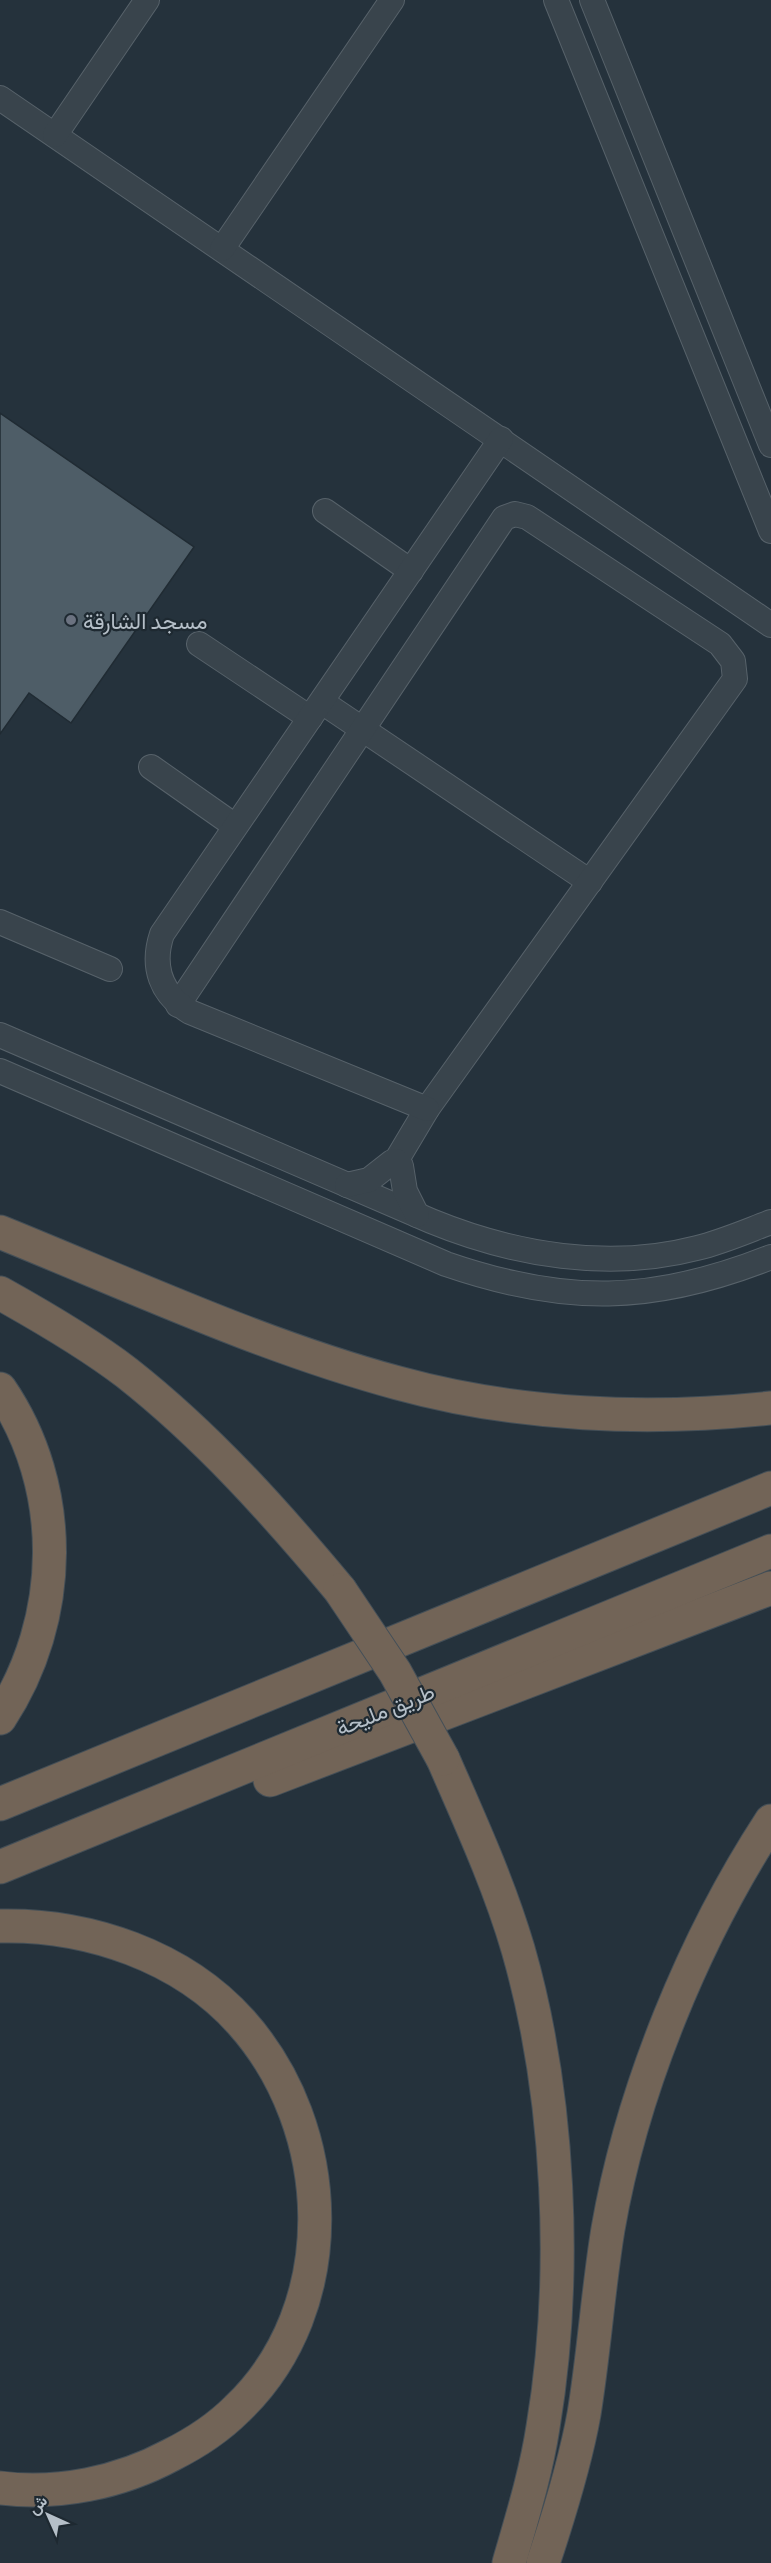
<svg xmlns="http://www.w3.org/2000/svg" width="771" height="2563" font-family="Commissioner,Vazirmatn,sans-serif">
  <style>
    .building { fill: #4e5d67; stroke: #202b33; stroke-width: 1.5 }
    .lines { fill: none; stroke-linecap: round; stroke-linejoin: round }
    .minor-casing { stroke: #57626a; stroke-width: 26 }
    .highway-casing { stroke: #444f57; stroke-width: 35 }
    .minor { stroke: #39444c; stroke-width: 24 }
    .highway { stroke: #726457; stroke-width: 33 }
    .highway-bridge-casing { stroke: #444f57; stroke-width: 35; stroke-linecap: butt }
    .highway-bridge { stroke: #726457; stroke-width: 33 }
    .worship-dot { fill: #6b7280; stroke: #1e2931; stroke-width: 2 }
    .labels { text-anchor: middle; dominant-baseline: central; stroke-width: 4.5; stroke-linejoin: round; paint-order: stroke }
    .poi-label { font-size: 22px; fill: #b5bfc8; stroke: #1e2931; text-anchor: start }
    .street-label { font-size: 22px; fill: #b5bfc8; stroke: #1e2931 }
  </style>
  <rect width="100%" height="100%" fill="#25323c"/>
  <!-- building -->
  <path class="building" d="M0,413L194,547L71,723L29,693L0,734Z"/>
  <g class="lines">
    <!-- minor casing -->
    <g class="minor-casing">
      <g id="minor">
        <path d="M556,0L771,531"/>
        <path d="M592,0L771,445"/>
        <path d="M0,98L771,625"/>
        <path d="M55,135L147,0"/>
        <path d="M222,249L392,0"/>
        <path d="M325,511L411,571"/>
        <path d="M199,644L310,718"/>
        <path d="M322,702L590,882"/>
        <path d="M151,767L235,826"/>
        <path d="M0,922L110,969"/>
        <path d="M178,1005L504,518L515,514L527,517L720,644L733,661L735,679L427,1109L396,1161"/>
        <path d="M0,1035L431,1221C514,1255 609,1271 697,1248C722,1242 747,1231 771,1222"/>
        <path d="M0,1071L446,1264C565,1305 653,1304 771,1257"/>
        <path d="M427,1109L190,1012C161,994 151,967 162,934L501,439"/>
        <path d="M347,1185L369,1180L392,1162L396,1161L401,1166L405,1191L417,1215"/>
      </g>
    </g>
    <!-- highway casing -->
    <g class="highway-casing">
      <g id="highway">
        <path d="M0,1232C131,1285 261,1346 398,1383C518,1416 648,1421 771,1408"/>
        <path d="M0,1293C43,1317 88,1343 127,1373C207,1436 275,1512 340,1590"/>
        <path d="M0,1389C67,1487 65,1619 0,1718"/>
        <path d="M443,1759C470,1821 499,1884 518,1949C560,2095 568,2277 543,2427C536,2473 522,2518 509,2563"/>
        <path d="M270,1780L771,1588"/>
        <path d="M0,1804L771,1488"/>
        <path d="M0,1867L771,1551"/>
        <path d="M0,1926C88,1924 182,1956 241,2022C336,2128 344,2307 237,2409C218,2428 195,2443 171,2455C119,2483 58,2495 0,2488"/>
        <path d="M543,2563C559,2515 575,2464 584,2414C594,2353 598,2290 608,2229C632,2090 694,1939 771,1821"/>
      </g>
    </g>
    <!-- minor -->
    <use href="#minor" class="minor"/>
    <!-- highway -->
    <use href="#highway" class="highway"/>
    <!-- highway-bridge casing -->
    <g class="highway-bridge-casing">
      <path id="highway-bridge" d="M340,1590L395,1672L443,1759"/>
    </g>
    <!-- highway-bridge -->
    <use href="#highway-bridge" class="highway-bridge"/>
  </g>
  <!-- markers -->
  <circle class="worship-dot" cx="71" cy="620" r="6"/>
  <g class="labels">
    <!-- poi labels -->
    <g class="poi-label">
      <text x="83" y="620">مسجد الشارقة</text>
    </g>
    <!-- street labels -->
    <g class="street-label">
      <text transform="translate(385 1709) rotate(-22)">طريق مليحة</text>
    </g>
  </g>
  <!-- north arrow -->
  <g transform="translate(48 2515) rotate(315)" stroke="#1e2931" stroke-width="4.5" paint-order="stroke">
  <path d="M0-4.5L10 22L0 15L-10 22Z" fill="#b5bfc8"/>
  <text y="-9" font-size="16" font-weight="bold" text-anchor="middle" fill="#b5bfc8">ش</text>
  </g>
</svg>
